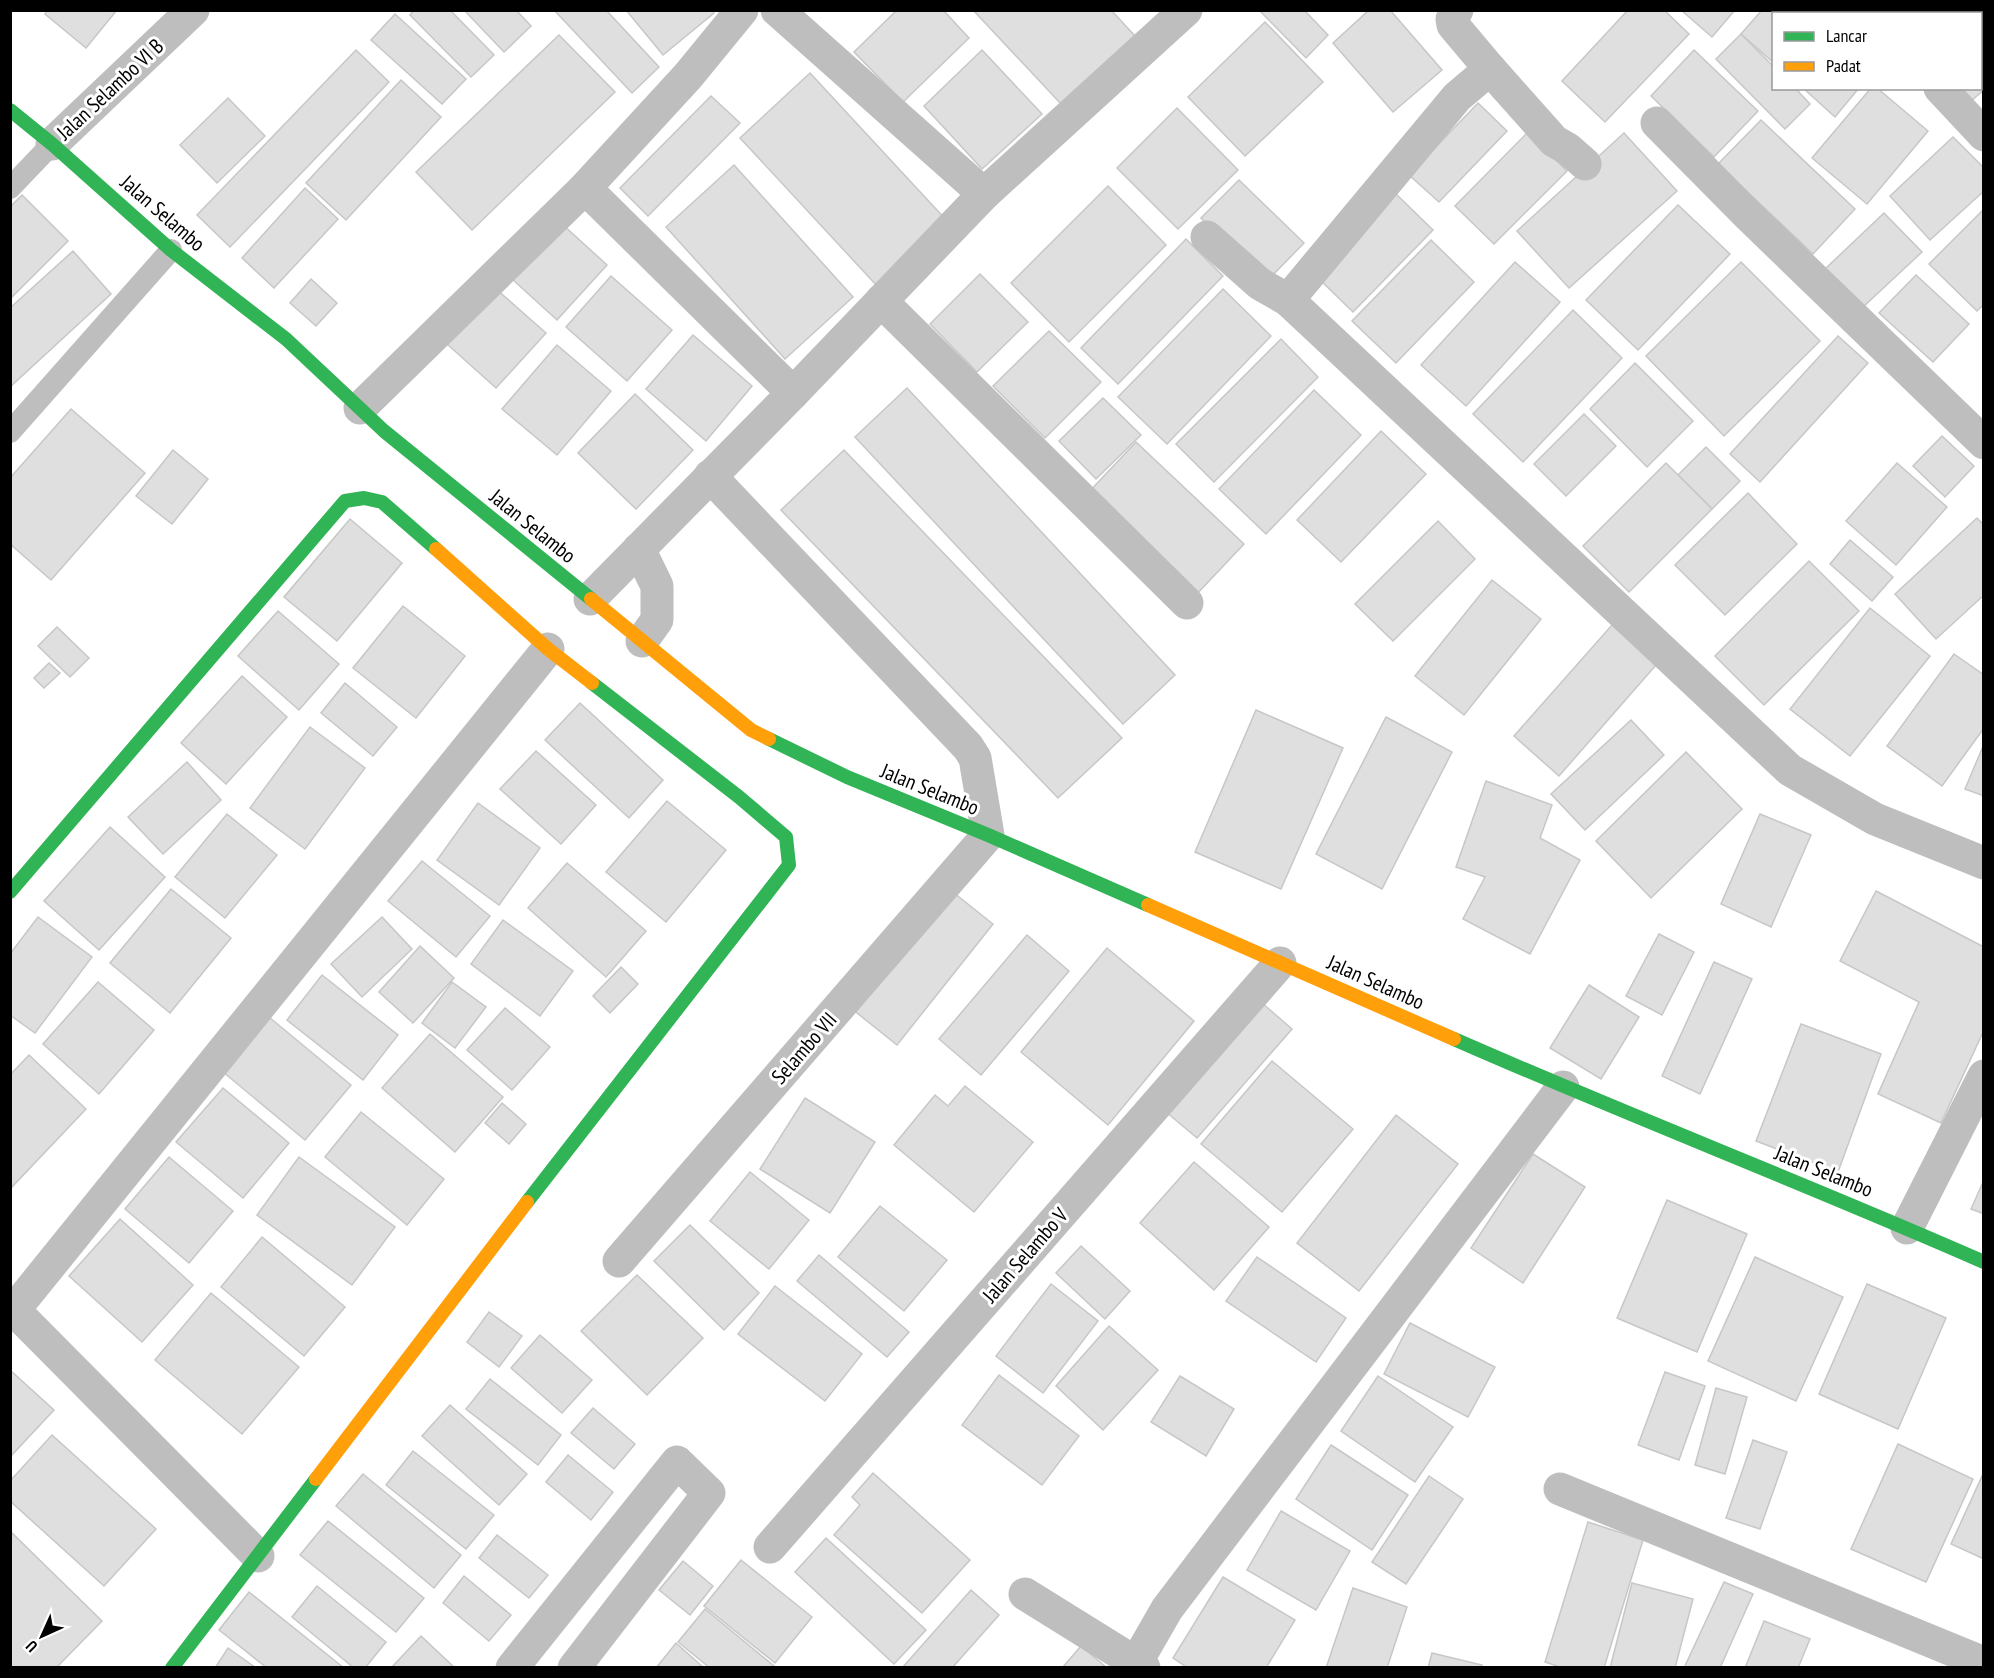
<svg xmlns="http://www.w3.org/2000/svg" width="1994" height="1678" font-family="'PT Sans Narrow',sans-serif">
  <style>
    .building { fill: #dfdfdf; stroke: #c7c7c7; stroke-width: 1.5 }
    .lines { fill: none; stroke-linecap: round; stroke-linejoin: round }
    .lane { stroke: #bebebe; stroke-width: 22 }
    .street { stroke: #bebebe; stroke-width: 33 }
    .fast { stroke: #30b455; stroke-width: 14 }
    .slow { stroke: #ff9f0a; stroke-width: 14 }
    .labels { text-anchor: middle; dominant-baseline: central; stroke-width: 6; stroke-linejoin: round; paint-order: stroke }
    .street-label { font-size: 21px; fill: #000; stroke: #fff }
  </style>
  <rect width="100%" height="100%" fill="#fff"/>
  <!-- building -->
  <g class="building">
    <path d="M47,10H117L86,48L45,14Z"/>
    <path d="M414,10H450L494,55L471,77L410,15Z"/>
    <path d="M464,10H516L531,26L504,52Z"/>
    <path d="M554,10H606L659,67L632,93Z"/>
    <path d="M626,10H712L714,13L663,55Z"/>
    <path d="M897,10H943L969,38L903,102L854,52Z"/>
    <path d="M973,10H1111L1135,36L1062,105Z"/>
    <path d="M1259,10H1304L1328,35L1306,58Z"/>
    <path d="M1369,10H1390L1442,70L1393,112L1333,43Z"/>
    <path d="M1628,10H1664L1689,34L1605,122L1562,81Z"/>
    <path d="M1681,10H1735L1712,37Z"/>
    <path d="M1762,10H1780L1784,14H1774V63L1741,34Z"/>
    <path d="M1935,10H1984V21L1980,24V14H1932Z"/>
    <path d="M395,14L466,79L442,104L371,40Z"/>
    <path d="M1265,22L1323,82L1245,156L1188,97Z"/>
    <path d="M1984,31V90L1971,101L1959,88H1980V34Z"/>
    <path d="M1741,34L1774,67V88H1795L1810,104L1785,129L1716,59Z"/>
    <path d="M559,35L615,92L472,230L416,172Z"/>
    <path d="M356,50L389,82L230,247L197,215Z"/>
    <path d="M982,50L1042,114L982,169L924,106Z"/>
    <path d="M1694,50L1758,111L1714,157L1651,96Z"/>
    <path d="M810,73L948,222L878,287L740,138Z"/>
    <path d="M401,80L441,117L346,220L306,183Z"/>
    <path d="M1803,88H1859L1835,117Z"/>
    <path d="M1871,88H1877L1928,131L1867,204L1812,158Z"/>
    <path d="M711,96L740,123L648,216L620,188Z"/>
    <path d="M228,98L265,136L217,183L180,145Z"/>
    <path d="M1478,103L1507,131L1439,202L1409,175Z"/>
    <path d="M1177,108L1238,170L1178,229L1117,168Z"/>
    <path d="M1761,120L1855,209L1813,254L1718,164Z"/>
    <path d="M1528,132L1567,171L1494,244L1455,206Z"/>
    <path d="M1624,133L1677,191L1569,288L1517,231Z"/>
    <path d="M1953,137L1984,168V191L1930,240L1890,196Z"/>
    <path d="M734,165L853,297L785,359L666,227Z"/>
    <path d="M1239,180L1304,243L1266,282L1201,218Z"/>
    <path d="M1108,186L1166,245L1069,342L1011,283Z"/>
    <path d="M305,188L338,219L274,288L242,258Z"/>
    <path d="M1396,194L1433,230L1353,312L1316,276Z"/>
    <path d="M22,195L68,241L10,299V207Z"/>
    <path d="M1678,205L1730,254L1638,350L1586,300Z"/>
    <path d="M1984,209V304L1977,311L1929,264Z"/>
    <path d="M1884,213L1922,252L1862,308L1825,269Z"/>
    <path d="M562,224L607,265L557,320L512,279Z"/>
    <path d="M1186,239L1223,276L1118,384L1081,348Z"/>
    <path d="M1431,240L1474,282L1396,363L1352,321Z"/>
    <path d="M73,251L111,294L10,387V308Z"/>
    <path d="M1515,262L1560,302L1466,406L1421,365Z"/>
    <path d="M1741,262L1820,341L1724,436L1646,356Z"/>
    <path d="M980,274L1028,322L977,372L930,324Z"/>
    <path d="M1916,275L1969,324L1933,362L1879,313Z"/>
    <path d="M611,276L672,330L627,381L566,327Z"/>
    <path d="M311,279L337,303L316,326L290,303Z"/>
    <path d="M496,289L546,333L496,388L447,344Z"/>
    <path d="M1223,289L1271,336L1167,444L1118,397Z"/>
    <path d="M1573,310L1622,358L1523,462L1473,414Z"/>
    <path d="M1049,331L1101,382L1045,438L993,386Z"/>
    <path d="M693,335L752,386L706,441L646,389Z"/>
    <path d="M1838,336L1868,363L1760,482L1730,454Z"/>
    <path d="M1281,339L1318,377L1214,482L1176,444Z"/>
    <path d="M557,345L611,391L557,455L502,409Z"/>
    <path d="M1635,363L1693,421L1647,467L1590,409Z"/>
    <path d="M907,388L1175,675L1123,724L855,437Z"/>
    <path d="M1314,390L1361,435L1266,534L1219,489Z"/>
    <path d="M635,394L693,450L636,509L578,453Z"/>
    <path d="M1103,398L1141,435L1096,479L1059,441Z"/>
    <path d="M71,409L145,473L51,580L10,544V478Z"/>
    <path d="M1584,414L1616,446L1566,496L1534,464Z"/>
    <path d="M1381,431L1426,474L1341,562L1297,520Z"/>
    <path d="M1942,436L1974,466L1945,497L1913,466Z"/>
    <path d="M1136,442L1244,544L1195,596L1087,494Z"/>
    <path d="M1706,447L1740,481L1712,509L1678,475Z"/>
    <path d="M173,450L208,479L172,524L136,496Z"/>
    <path d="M844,450L1122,738L1058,798L781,510Z"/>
    <path d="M1666,463L1712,509L1629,592L1583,546Z"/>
    <path d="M1897,463L1947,507L1896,565L1846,521Z"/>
    <path d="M1748,493L1797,544L1725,615L1675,565Z"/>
    <path d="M1977,518L1984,525V595L1936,639L1895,594Z"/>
    <path d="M350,519L402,563L337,641L284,597Z"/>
    <path d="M1438,521L1475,559L1393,641L1355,604Z"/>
    <path d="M1850,540L1893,577L1872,601L1830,564Z"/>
    <path d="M1809,561L1859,611L1764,705L1715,656Z"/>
    <path d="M1492,580L1541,619L1464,715L1415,676Z"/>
    <path d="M403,606L465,656L416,718L353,668Z"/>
    <path d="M1870,608L1930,656L1850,756L1790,709Z"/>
    <path d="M278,611L339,664L299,710L238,656Z"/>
    <path d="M1612,625L1656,665L1559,776L1514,736Z"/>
    <path d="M57,627L89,658L70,677L38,646Z"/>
    <path d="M1954,654L1984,675V728L1942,786L1887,746Z"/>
    <path d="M49,663L60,673L44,688L34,678Z"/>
    <path d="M242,676L287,717L226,784L181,743Z"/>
    <path d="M345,683L397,727L373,756L321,713Z"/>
    <path d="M580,703L663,780L629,818L545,740Z"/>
    <path d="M1256,710L1343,748L1281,889L1195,852Z"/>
    <path d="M1386,717L1452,752L1382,889L1316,854Z"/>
    <path d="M1631,720L1664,755L1585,830L1551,794Z"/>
    <path d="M310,727L365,768L305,849L250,808Z"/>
    <path d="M1984,744V796L1965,789Z"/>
    <path d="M536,751L596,805L561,844L500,789Z"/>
    <path d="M1686,752L1742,809L1651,898L1596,841Z"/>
    <path d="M187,762L221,800L163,854L128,817Z"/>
    <path d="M1486,781L1552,805L1540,838L1580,860L1530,954L1463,919L1485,877L1456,867Z"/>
    <path d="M667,801L726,850L666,922L606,872Z"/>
    <path d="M478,803L540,848L499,905L437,860Z"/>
    <path d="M227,814L277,855L225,918L175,877Z"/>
    <path d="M1760,814L1811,835L1771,927L1721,904Z"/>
    <path d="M110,827L165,877L99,950L44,901Z"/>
    <path d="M422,861L490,916L456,957L388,901Z"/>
    <path d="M567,863L646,931L606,977L528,908Z"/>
    <path d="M171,889L231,938L170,1013L110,963Z"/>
    <path d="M949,889L993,924L897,1045L852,1009Z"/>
    <path d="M1876,891L1984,947V1030L1941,1123L1878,1094L1919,1002L1840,961Z"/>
    <path d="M38,917L92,957L35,1033L10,1015V954Z"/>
    <path d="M382,917L412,949L362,997L331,964Z"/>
    <path d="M503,920L573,971L540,1016L471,964Z"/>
    <path d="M1659,934L1694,952L1662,1015L1626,996Z"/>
    <path d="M1027,935L1069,971L981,1075L939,1039Z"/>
    <path d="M420,946L454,978L413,1023L379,992Z"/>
    <path d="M1107,948L1194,1021L1108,1125L1021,1052Z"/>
    <path d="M1714,962L1752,979L1700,1094L1662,1076Z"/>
    <path d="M621,967L638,984L610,1013L593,996Z"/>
    <path d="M322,975L398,1035L363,1080L287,1020Z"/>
    <path d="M98,982L154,1030L99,1094L43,1044Z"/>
    <path d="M452,982L486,1007L455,1048L422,1023Z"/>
    <path d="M1589,985L1639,1017L1601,1079L1550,1048Z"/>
    <path d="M1254,996L1292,1029L1197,1138L1159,1106Z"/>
    <path d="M505,1008L550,1047L512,1090L467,1050Z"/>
    <path d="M269,1017L351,1085L305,1140L223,1072Z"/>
    <path d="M1801,1024L1881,1054L1838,1172L1756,1141Z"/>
    <path d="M430,1034L503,1097L455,1152L382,1088Z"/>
    <path d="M29,1055L86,1109L10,1189V1075Z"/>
    <path d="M1272,1061L1353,1129L1282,1212L1201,1144Z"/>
    <path d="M965,1086L1033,1142L974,1212L894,1145L935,1095L948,1106Z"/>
    <path d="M223,1088L289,1143L243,1198L176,1142Z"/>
    <path d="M805,1098L875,1142L830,1213L760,1169Z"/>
    <path d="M502,1103L526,1124L509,1144L485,1123Z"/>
    <path d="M361,1112L444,1179L407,1225L325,1157Z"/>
    <path d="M1396,1115L1458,1164L1359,1291L1297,1243Z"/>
    <path d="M1533,1154L1585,1187L1523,1283L1471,1248Z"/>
    <path d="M169,1157L233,1211L189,1263L125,1209Z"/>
    <path d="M299,1157L395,1227L352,1285L257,1215Z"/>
    <path d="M1194,1162L1269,1227L1214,1290L1140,1223Z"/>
    <path d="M750,1172L809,1220L769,1269L710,1221Z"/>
    <path d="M1984,1180V1214L1971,1209Z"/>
    <path d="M1667,1200L1747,1234L1697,1352L1617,1318Z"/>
    <path d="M880,1206L947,1260L904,1311L838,1257Z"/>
    <path d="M120,1219L193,1285L142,1342L69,1276Z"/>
    <path d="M690,1225L759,1293L724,1330L654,1261Z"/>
    <path d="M262,1237L345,1307L304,1356L221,1287Z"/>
    <path d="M1081,1246L1130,1291L1105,1319L1056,1273Z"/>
    <path d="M819,1255L909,1332L887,1357L797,1281Z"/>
    <path d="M1257,1257L1346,1318L1316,1362L1226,1301Z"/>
    <path d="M1755,1257L1843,1297L1796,1401L1708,1361Z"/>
    <path d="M637,1275L703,1338L647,1395L581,1331Z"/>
    <path d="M1051,1284L1098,1321L1043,1393L996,1356Z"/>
    <path d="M1867,1284L1946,1318L1898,1429L1819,1394Z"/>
    <path d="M775,1286L862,1354L825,1401L738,1334Z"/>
    <path d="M211,1293L299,1367L242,1434L155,1360Z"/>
    <path d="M489,1312L522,1336L499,1367L467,1342Z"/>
    <path d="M1410,1323L1495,1367L1468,1417L1384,1374Z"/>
    <path d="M1109,1326L1158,1370L1103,1430L1056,1386Z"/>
    <path d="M540,1335L592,1380L562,1413L511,1368Z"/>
    <path d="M10,1370L54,1410L10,1457Z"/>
    <path d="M1665,1372L1705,1386L1679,1460L1638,1445Z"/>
    <path d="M999,1375L1079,1436L1042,1485L962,1425Z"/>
    <path d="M1180,1376L1234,1409L1206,1456L1151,1422Z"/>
    <path d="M1378,1376L1453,1427L1415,1482L1341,1431Z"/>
    <path d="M490,1379L561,1435L538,1465L466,1409Z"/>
    <path d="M1716,1388L1747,1397L1725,1474L1695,1465Z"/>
    <path d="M450,1405L527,1474L499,1505L422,1436Z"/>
    <path d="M593,1408L635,1444L614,1469L571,1433Z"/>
    <path d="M52,1435L156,1529L104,1586L10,1501V1481Z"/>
    <path d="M1753,1440L1787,1452L1760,1529L1726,1518Z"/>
    <path d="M1898,1444L1973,1479L1926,1582L1851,1549Z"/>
    <path d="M1331,1445L1408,1495L1372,1550L1296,1499Z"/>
    <path d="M413,1451L494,1515L466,1549L386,1485Z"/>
    <path d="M568,1455L613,1492L591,1520L546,1482Z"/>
    <path d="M873,1473L970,1560L922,1613L834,1535L860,1505L852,1497Z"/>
    <path d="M363,1474L461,1555L434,1588L336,1506Z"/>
    <path d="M1983,1474H1984V1559L1951,1544Z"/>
    <path d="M1429,1476L1463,1499L1406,1584L1372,1562Z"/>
    <path d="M1281,1511L1350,1551L1316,1610L1247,1570Z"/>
    <path d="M328,1521L424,1598L396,1632L300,1555Z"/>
    <path d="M1588,1522L1643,1540L1604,1668H1563L1545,1662Z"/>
    <path d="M10,1531L102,1621L56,1668H14L10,1664Z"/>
    <path d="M497,1535L548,1575L529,1598L479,1558Z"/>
    <path d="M826,1538L926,1630L894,1664L795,1572Z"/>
    <path d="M741,1560L812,1617L775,1663L704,1606Z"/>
    <path d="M683,1561L713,1586L690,1615L659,1590Z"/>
    <path d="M464,1576L511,1615L489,1641L443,1603Z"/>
    <path d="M1223,1577L1295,1620L1266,1668H1188L1173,1658Z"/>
    <path d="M1724,1582L1753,1594L1720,1668H1684Z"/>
    <path d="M1632,1583L1693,1599L1675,1668H1610Z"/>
    <path d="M317,1586L386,1642L365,1668H354L292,1617Z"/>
    <path d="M1353,1588L1407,1607L1387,1668H1326Z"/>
    <path d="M971,1590L999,1615L952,1668H902Z"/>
    <path d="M249,1592L344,1668H267L219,1630Z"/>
    <path d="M705,1609L774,1666L773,1668H710L678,1642Z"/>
    <path d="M1764,1621L1810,1639L1798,1668H1745Z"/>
    <path d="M421,1636L455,1668H391Z"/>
    <path d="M676,1643L704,1668H656Z"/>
    <path d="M1081,1646L1107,1668H1062Z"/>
    <path d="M228,1648L256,1668H215Z"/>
    <path d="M1432,1653L1482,1665L1481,1668H1428Z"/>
  </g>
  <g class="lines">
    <!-- lane -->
    <g class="lane">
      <path d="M10,188L52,144"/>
      <path d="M10,432L171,250"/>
    </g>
    <!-- street -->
    <g class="street">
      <path d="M777,10L984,194"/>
      <path d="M1457,10L1452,19L1453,25L1490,69"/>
      <path d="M1866,10L1869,14"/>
      <path d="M1940,88L1984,135"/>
      <path d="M1657,123L1747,214L1984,443"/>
      <path d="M52,144L193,10"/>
      <path d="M1585,164L1568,149L1554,141L1490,69L1457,97L1288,300L1790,770L1875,819L1984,863"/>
      <path d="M585,188L793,393"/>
      <path d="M1207,237L1260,284L1288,300"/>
      <path d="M881,301L1187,603"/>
      <path d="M360,408L585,188L688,76L742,10"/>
      <path d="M639,549L657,586V620L642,641"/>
      <path d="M590,599L793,393L984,194L1186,10"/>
      <path d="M1907,1228L1984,1076"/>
      <path d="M619,1261L988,835L975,758L968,747L710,476"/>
      <path d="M10,1306L258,1556"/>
      <path d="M14,1310L548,649"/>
      <path d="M1560,1489L1984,1663"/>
      <path d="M770,1547L1280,963"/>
      <path d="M1025,1594L1144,1668"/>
      <path d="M1136,1663L1167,1609L1563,1087"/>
      <path d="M512,1668L677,1462L709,1493L574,1668"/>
    </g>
    <!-- fast -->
    <g class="fast">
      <path d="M10,110L52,144L171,250L286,339L384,431L591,599"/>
      <path d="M769,739L847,777L988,835L1148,905"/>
      <path d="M10,892L345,501L364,498L382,502L436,549"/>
      <path d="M1454,1039C1629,1116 1809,1185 1984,1262"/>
      <path d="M527,1202L789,865L786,837L739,797L592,683"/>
      <path d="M172,1668L316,1479"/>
    </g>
    <!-- slow -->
    <g class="slow">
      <path d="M436,549L548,649L592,683"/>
      <path d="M591,599L751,730L769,739"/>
      <path d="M1148,905L1454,1039"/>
      <path d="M316,1479L527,1202"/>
    </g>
  </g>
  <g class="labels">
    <!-- street labels -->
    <g class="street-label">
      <text transform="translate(110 89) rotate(-43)">Jalan Selambo VI B</text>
      <text transform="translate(163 213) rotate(41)">Jalan Selambo</text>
      <text transform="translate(533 526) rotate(39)">Jalan Selambo</text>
      <text transform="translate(930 789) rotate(22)">Jalan Selambo</text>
      <text transform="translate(1376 982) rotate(24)">Jalan Selambo</text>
      <text transform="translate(804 1048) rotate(-49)">Selambo VII</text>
      <text transform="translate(1824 1171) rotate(22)">Jalan Selambo</text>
      <text transform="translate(1025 1255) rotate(-49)">Jalan Selambo V</text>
    </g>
  </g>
  <!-- border -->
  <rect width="1994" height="1678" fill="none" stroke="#000000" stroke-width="24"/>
  <!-- legend -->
  <rect x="1772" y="12" width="210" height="78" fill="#ffffff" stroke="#999999" stroke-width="1.5"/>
  <rect x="1784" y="32" width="30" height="9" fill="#30b455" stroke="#999999" stroke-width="1.5"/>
  <text x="1826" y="42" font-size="18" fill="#000000">Lancar</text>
  <rect x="1784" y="62" width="30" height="9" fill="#ff9f0a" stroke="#999999" stroke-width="1.5"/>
  <text x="1826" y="72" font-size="18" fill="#000000">Padat</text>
  <!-- north arrow -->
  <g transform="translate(42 1636) rotate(225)" stroke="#ffffff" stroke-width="4.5" paint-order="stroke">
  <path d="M0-4.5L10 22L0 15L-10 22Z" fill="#000000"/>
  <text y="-9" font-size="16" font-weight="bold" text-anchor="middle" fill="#000000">U</text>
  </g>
</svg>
